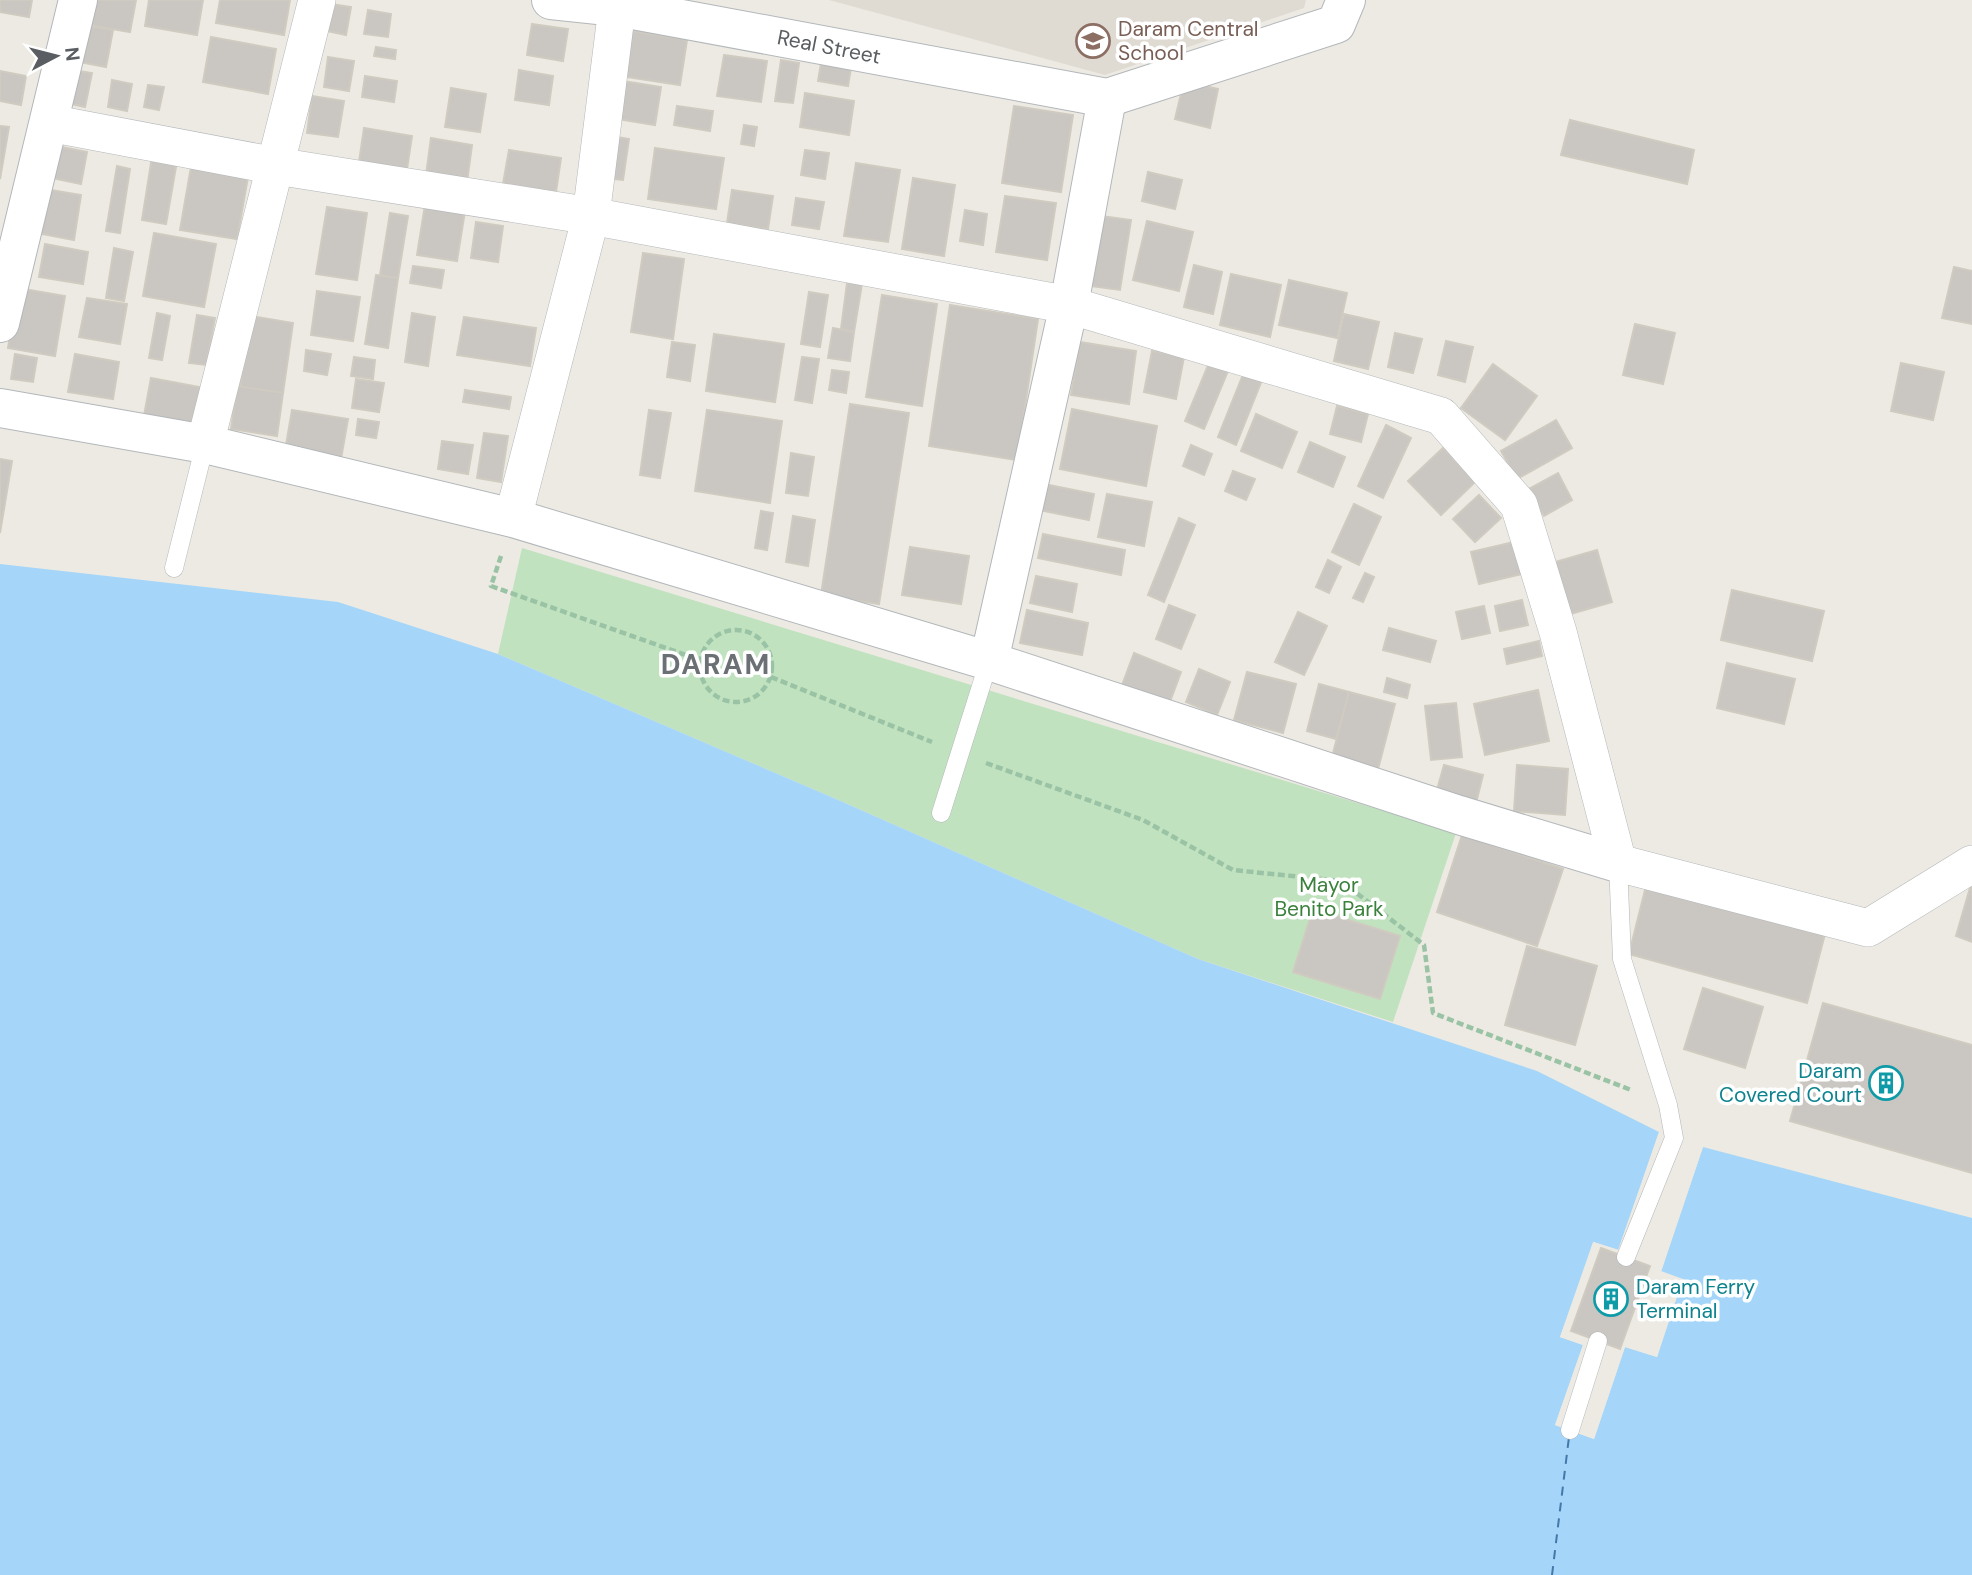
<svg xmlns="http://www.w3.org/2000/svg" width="1972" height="1575" font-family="'DM Sans',sans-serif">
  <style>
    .education { fill: #dfdbd3 }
    .green { fill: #c0e2bf }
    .water { fill: #a5d6f9 }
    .pier { fill: #eceae2 }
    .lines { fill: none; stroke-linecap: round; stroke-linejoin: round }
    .ferry { stroke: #4378a9; stroke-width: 2; stroke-dasharray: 9 7; stroke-linecap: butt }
    .building { fill: #cac6c1; stroke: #d0cbc1; stroke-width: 2 }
    .lane-casing { stroke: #b4b7bb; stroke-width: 19 }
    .street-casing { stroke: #b4b7bb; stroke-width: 38 }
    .secondary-casing { stroke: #b3b7bb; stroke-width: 40 }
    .path { stroke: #99c3a4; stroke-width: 4.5; stroke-dasharray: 7 3.5; stroke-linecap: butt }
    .lane { stroke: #fff; stroke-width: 18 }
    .street { stroke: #fff; stroke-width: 37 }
    .secondary { stroke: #fff; stroke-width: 38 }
    .labels { text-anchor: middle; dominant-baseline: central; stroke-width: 7; stroke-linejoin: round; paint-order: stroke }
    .education-label { font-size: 21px; fill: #785e54; stroke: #fff; text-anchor: start }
    .street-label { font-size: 21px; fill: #5a5e62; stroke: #fff }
    .park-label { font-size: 21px; fill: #3a813c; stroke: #fff }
    .culture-label { font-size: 21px; fill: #0d838f; stroke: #fff; text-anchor: end }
    .district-label { font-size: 28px; font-weight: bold; letter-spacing: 2px; fill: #6b7074; stroke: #fff }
  </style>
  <rect width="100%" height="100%" fill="#eceae2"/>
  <!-- education -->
  <path class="education" d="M829,0H1306L1304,8L1105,75Z"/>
  <!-- green -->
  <path class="green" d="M522,548L1456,833L1393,1022L1198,959L836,799L498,654Z"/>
  <!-- water -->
  <path class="water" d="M0,564L338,602L498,654L836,799L1198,959L1537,1071L1659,1132L1618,1250L1594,1242L1560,1337L1583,1345L1555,1425L1594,1439L1625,1347L1657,1357L1682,1280L1661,1272L1703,1147L1972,1218V1575H0Z"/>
  <!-- pier -->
  <path class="pier" d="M1659,1132L1662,1133L1622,1252L1618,1253L1595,1246L1565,1335L1584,1342L1586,1345L1560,1423L1592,1434L1623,1345L1626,1343L1654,1353L1678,1281L1659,1275L1657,1271L1700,1146L1703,1147L1661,1271L1683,1279L1657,1357L1625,1347L1594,1439L1555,1425L1583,1345L1560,1337L1593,1242L1619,1250Z"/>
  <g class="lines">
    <!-- ferry -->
    <path class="ferry" d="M1552,1575L1569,1437"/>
  </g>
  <!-- building -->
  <g class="building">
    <path d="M0,0H32L29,17L0,12Z"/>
    <path d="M88,0H136L130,32L83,24Z"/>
    <path d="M149,0H203L197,35L145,26Z"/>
    <path d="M220,0H290L284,35L216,23Z"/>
    <path d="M331,4L351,7L346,35L327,31Z"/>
    <path d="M368,10L391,14L388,37L364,34Z"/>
    <path d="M532,24L568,29L563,61L527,55Z"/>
    <path d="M81,25L113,30L106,67L74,61Z"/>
    <path d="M627,30L687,40L680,85L620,76Z"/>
    <path d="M211,37L276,49L268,94L203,82Z"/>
    <path d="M376,47L396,50L395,59L374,56Z"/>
    <path d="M724,55L767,61L761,102L717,96Z"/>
    <path d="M328,57L354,61L349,91L324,87Z"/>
    <path d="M822,57L852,62L848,86L818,81Z"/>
    <path d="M781,60L799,63L793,103L775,101Z"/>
    <path d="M72,70L92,73L85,107L66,103Z"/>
    <path d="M519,70L553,76L549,105L515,100Z"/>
    <path d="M0,71L26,76L21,105L0,101Z"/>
    <path d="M365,76L397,81L394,102L362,97Z"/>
    <path d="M112,80L132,84L127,111L108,107Z"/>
    <path d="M617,80L661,87L655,125L611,118Z"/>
    <path d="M1184,81L1218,89L1210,128L1175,119Z"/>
    <path d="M148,85L164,87L159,110L144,107Z"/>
    <path d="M451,88L486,94L480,132L445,127Z"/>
    <path d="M805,93L854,101L849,135L800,127Z"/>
    <path d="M312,96L344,101L338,137L307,133Z"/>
    <path d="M677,106L713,111L710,131L674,125Z"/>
    <path d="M1014,106L1073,115L1061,192L1002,183Z"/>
    <path d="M1570,120L1694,150L1687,184L1561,155Z"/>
    <path d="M744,125L757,127L754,146L741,144Z"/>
    <path d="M0,126L9,127L0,179Z"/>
    <path d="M364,128L412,136L407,169L359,162Z"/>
    <path d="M612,136L629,139L623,180L605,178Z"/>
    <path d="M431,138L472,145L467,182L426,175Z"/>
    <path d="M57,146L87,152L81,184L52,178Z"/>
    <path d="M655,148L724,158L716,209L648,199Z"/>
    <path d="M509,150L561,158L556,192L503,184Z"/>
    <path d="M805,150L829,153L825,179L801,175Z"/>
    <path d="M152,157L177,161L166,224L142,220Z"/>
    <path d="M856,163L900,170L888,242L844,236Z"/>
    <path d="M117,166L130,169L120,233L106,231Z"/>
    <path d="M191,167L248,177L237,239L180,230Z"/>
    <path d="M1148,172L1182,180L1175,209L1142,201Z"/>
    <path d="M913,178L955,185L944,256L902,249Z"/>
    <path d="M45,189L81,195L74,240L37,233Z"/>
    <path d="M732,190L773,196L768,229L727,223Z"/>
    <path d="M1005,196L1056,203L1047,260L996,252Z"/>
    <path d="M796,198L824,202L819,229L792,225Z"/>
    <path d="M425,205L465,211L457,261L417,255Z"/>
    <path d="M327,207L367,213L357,280L316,274Z"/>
    <path d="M965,210L987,214L983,245L960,241Z"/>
    <path d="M390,213L408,216L398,278L380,275Z"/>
    <path d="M1101,216L1131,220L1120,290L1090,286Z"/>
    <path d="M1147,221L1193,232L1179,291L1133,280Z"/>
    <path d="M476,222L503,226L498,262L471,258Z"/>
    <path d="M154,233L216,244L204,307L143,296Z"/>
    <path d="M45,244L88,252L83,284L39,277Z"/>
    <path d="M114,248L133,252L124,301L106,298Z"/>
    <path d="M643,253L684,259L673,339L631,332Z"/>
    <path d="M1194,265L1222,272L1213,314L1184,307Z"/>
    <path d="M413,266L444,270L441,288L410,283Z"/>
    <path d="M1954,267L1972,271V324L1942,318Z"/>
    <path d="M1231,274L1281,285L1270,337L1220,325Z"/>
    <path d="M376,275L398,278L388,348L365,344Z"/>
    <path d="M1289,280L1347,293L1337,338L1279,325Z"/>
    <path d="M847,283L862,284L854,332L841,329Z"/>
    <path d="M18,288L65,296L55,356L8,348Z"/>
    <path d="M317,291L360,297L353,341L311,335Z"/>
    <path d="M809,292L828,295L820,347L801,344Z"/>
    <path d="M882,295L937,304L922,406L866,397Z"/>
    <path d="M87,298L127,304L120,344L79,337Z"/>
    <path d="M950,305L1038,319L1017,460L929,446Z"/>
    <path d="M157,313L170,316L162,360L149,358Z"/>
    <path d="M412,313L435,317L428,366L405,362Z"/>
    <path d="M1344,314L1379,322L1368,369L1334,361Z"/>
    <path d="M197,315L215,318L206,365L189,363Z"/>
    <path d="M251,316L293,323L283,393L240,387Z"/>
    <path d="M464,317L536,328L530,366L457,355Z"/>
    <path d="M1635,324L1675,333L1663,384L1623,375Z"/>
    <path d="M833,328L854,332L850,361L828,358Z"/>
    <path d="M1395,333L1422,339L1413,373L1388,367Z"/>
    <path d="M714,334L784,344L775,402L706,391Z"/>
    <path d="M1446,341L1473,347L1465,382L1438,375Z"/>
    <path d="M672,342L695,345L690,381L667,377Z"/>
    <path d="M1080,342L1136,351L1129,404L1071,395Z"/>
    <path d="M306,350L331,354L327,375L304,371Z"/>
    <path d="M1152,351L1184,357L1176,399L1144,392Z"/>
    <path d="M15,354L37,358L33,382L11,379Z"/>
    <path d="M75,354L119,362L113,399L68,392Z"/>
    <path d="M354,357L375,360L373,379L351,376Z"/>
    <path d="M802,357L819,359L812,403L795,400Z"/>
    <path d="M1211,358L1230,366L1204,429L1185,421Z"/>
    <path d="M1901,363L1944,372L1933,420L1891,411Z"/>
    <path d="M1493,364L1537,396L1505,440L1461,408Z"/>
    <path d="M832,370L849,372L846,393L829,390Z"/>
    <path d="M1244,372L1262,380L1236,445L1218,437Z"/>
    <path d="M151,378L210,389L202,432L143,421Z"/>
    <path d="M356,379L384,383L379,412L352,408Z"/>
    <path d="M237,386L283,393L277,436L231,429Z"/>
    <path d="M465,390L511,397L509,409L463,402Z"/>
    <path d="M850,404L909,413L879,604L821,595Z"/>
    <path d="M1337,406L1368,414L1361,442L1330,434Z"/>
    <path d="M1072,409L1157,426L1146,486L1060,469Z"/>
    <path d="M292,410L348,419L341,459L285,451Z"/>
    <path d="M649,410L671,413L660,478L640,475Z"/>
    <path d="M707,410L782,421L770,503L695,491Z"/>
    <path d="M1256,414L1297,432L1282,468L1241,451Z"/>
    <path d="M358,419L379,422L376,438L356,435Z"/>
    <path d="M1556,420L1572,448L1517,479L1501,451Z"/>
    <path d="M1386,425L1411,438L1383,498L1358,486Z"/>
    <path d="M484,433L508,436L501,482L477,478Z"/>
    <path d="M442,441L473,445L468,474L438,469Z"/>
    <path d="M1310,442L1345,457L1333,487L1298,472Z"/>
    <path d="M1191,445L1212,454L1204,475L1183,466Z"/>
    <path d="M1443,448L1475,482L1441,515L1408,481Z"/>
    <path d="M791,453L814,457L808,496L786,493Z"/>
    <path d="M0,459L12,461L0,533Z"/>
    <path d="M1233,471L1255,479L1246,500L1225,491Z"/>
    <path d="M1558,473L1572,500L1544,516L1529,489Z"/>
    <path d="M1044,484L1094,494L1089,520L1039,510Z"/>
    <path d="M1107,494L1152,502L1144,546L1098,537Z"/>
    <path d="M1479,495L1501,518L1475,542L1453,519Z"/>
    <path d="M1354,504L1381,517L1359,565L1332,552Z"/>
    <path d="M761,511L773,513L767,550L755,548Z"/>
    <path d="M793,516L815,520L808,566L786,562Z"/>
    <path d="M1179,518L1195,525L1164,602L1148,595Z"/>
    <path d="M1043,534L1125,550L1121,575L1038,558Z"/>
    <path d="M1514,542L1522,574L1479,584L1471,552Z"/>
    <path d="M910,547L969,556L961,604L902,595Z"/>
    <path d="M1597,550L1612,602L1567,615L1552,563Z"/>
    <path d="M1328,560L1341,567L1329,593L1316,587Z"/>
    <path d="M1365,573L1374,577L1363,602L1353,598Z"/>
    <path d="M1036,576L1077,584L1072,612L1030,603Z"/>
    <path d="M1732,590L1824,611L1812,661L1721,640Z"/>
    <path d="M1522,600L1528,625L1500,631L1495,606Z"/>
    <path d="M1169,605L1195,615L1181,649L1156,639Z"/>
    <path d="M1484,606L1490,633L1462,639L1456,612Z"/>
    <path d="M1027,610L1088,623L1082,655L1020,643Z"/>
    <path d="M1298,612L1327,626L1304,675L1275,662Z"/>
    <path d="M1389,628L1436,641L1430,662L1383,650Z"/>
    <path d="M1539,641L1542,656L1507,664L1504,649Z"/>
    <path d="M1134,653L1181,672L1168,707L1121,688Z"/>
    <path d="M1727,663L1795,679L1784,724L1717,708Z"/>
    <path d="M1199,669L1230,682L1217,715L1186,702Z"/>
    <path d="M1247,672L1296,684L1283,733L1234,720Z"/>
    <path d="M1387,678L1410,685L1407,698L1384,692Z"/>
    <path d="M1319,684L1349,692L1336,739L1307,731Z"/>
    <path d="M1538,690L1549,741L1485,755L1474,704Z"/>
    <path d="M1349,692L1395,704L1377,773L1331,761Z"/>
    <path d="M1456,703L1462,757L1431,760L1425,706Z"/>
    <path d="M1444,765L1483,775L1475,807L1435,797Z"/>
    <path d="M1517,765L1568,769L1565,815L1514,811Z"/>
    <path d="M1462,835L1563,869L1537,946L1437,912Z"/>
    <path d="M1972,881V942L1956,936Z"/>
    <path d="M1646,886L1825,934L1807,1003L1629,954Z"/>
    <path d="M1313,909L1400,936L1380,999L1293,972Z"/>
    <path d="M1527,946L1597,966L1575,1045L1505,1025Z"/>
    <path d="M1703,988L1763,1007L1745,1068L1684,1049Z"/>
    <path d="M1823,1003L1972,1045V1173L1790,1121Z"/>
    <path d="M1601,1248L1650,1266L1620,1349L1571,1331Z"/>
  </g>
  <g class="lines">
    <!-- lane casing -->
    <g class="lane-casing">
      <g id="lane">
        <path d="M174,568L205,444"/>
        <path d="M941,813L989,661"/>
        <path d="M1618,863L1622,959L1668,1105L1674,1138L1626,1257"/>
        <path d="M1570,1430L1598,1341"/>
      </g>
    </g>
    <!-- street casing -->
    <g class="street-casing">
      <g id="street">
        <path d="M49,123L276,166L591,216L1069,305L1441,416L1519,505L1558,632L1618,863L1868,928L1972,864"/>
        <path d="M205,444L317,0"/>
        <path d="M513,518L591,216L618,0"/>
      </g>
    </g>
    <!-- secondary casing -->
    <g class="secondary-casing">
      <g id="secondary">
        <path d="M551,0L617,7L1107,98L1336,24L1346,0"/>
        <path d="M0,323L78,0"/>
        <path d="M0,408L205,444L513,518L989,661L1459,815L1618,863"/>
        <path d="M989,661L1069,305L1107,98"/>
      </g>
    </g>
    <!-- path -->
    <g class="path">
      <path d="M501,556L491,586L700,660"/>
      <circle cx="736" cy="666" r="36"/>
      <path d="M771,677L932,742"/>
      <path d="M986,763L1143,820L1233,870L1341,881L1424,945L1433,1013L1631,1090"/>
    </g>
    <!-- lane -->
    <use href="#lane" class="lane"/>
    <!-- street -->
    <use href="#street" class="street"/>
    <!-- secondary -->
    <use href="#secondary" class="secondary"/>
  </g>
  <!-- icons -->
  <defs>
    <g id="school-ring" transform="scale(1.75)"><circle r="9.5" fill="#fff" stroke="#8d6e63" stroke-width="1.5"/><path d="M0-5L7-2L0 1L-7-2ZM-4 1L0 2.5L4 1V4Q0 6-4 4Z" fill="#8d6e63"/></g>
    <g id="building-ring" transform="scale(1.75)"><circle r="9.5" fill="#fff" stroke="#0f9aa8" stroke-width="1.5"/><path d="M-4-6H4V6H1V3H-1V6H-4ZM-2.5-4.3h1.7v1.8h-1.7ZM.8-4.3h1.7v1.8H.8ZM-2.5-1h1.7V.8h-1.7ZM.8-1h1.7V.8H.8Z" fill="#0f9aa8"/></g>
  </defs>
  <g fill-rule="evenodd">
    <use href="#school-ring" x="1093" y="41"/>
    <use href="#building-ring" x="1886" y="1083"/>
    <use href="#building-ring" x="1611" y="1299"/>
  </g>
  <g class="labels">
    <!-- education labels -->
    <g class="education-label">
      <text x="1118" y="29">Daram Central<tspan x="1118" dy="24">School</tspan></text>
    </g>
    <!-- street labels -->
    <g class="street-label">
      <text transform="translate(829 47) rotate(11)">Real Street</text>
    </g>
    <!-- park labels -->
    <g class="park-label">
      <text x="1329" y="885">Mayor<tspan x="1329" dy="24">Benito Park</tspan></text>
    </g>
    <!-- culture labels -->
    <g class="culture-label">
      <text x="1862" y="1071">Daram<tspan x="1862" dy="24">Covered Court</tspan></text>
      <text x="1636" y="1287" text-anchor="start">Daram Ferry<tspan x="1636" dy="24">Terminal</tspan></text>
    </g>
    <!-- district labels -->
    <g class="district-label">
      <text x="716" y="664">DARAM</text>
    </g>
  </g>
  <!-- north arrow -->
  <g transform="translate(56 56) rotate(83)" stroke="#ffffff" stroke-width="5" paint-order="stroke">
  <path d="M0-5L12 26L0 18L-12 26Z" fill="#5a5e62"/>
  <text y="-10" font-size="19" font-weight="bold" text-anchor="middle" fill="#5a5e62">N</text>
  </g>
</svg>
